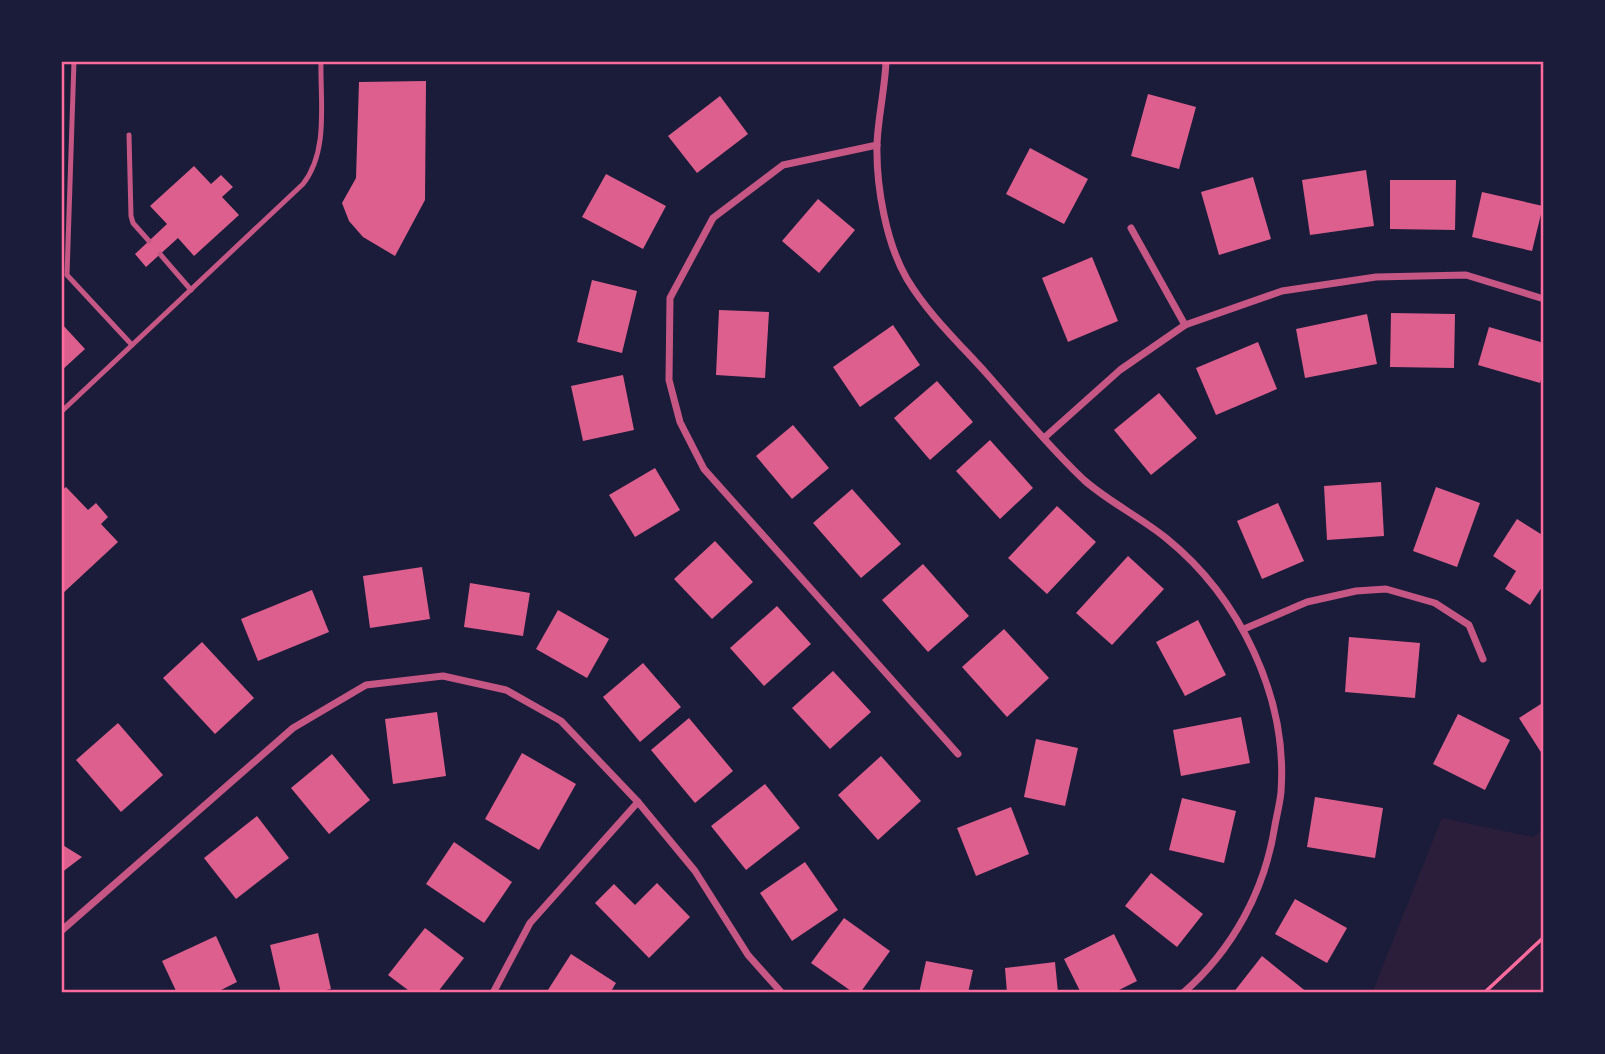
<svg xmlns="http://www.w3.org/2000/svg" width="1605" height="1054" font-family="'Work Sans',sans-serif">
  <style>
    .green { fill: #2a1e3b }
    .building { fill: #dd5f8e }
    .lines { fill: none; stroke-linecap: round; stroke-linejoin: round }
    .path { stroke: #ff6b9d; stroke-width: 3.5 }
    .service { stroke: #c65784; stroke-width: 5 }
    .minor { stroke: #c65784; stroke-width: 7 }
    .neatline { fill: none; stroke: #ff6b9d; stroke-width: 2.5 }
  </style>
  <rect width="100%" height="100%" fill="#1b1b3a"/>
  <!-- green -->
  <path class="green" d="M1442,818L1533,837L1544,829V993H1372Z"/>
  <!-- building -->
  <g class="building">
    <path d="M426,81L425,200L395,256L363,237L349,221L342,203L356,178L359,82Z"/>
    <path d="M1148,94L1196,107L1179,169L1131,156Z"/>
    <path d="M720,96L748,134L697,173L668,136Z"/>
    <path d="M1030,148L1088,179L1064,224L1006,194Z"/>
    <path d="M194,166L211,184L221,175L233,187L222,197L239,215L194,256L178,238L146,267L135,254L167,224L150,206Z"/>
    <path d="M1366,170L1374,226L1310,235L1302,180Z"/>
    <path d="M606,174L666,206L643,249L582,217Z"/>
    <path d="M1253,177L1271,239L1219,255L1201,192Z"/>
    <path d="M1390,180H1456L1455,230L1390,229Z"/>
    <path d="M1482,192L1543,206L1532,251L1472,237Z"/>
    <path d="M818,199L855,230L819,273L782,241Z"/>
    <path d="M1092,257L1118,321L1068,342L1042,278Z"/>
    <path d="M592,280L637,291L622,353L577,342Z"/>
    <path d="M719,310L769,312L765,378L716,375Z"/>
    <path d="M1391,313L1455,314L1454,368L1390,367Z"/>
    <path d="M1367,314L1377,364L1305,378L1296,329Z"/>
    <path d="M61,323L85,349L61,371Z"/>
    <path d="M893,325L920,365L860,407L833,367Z"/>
    <path d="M1489,327L1544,343V371L1540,383L1478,365Z"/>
    <path d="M1258,342L1277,389L1216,415L1196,368Z"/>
    <path d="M623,375L634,430L583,441L571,386Z"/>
    <path d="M937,381L973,422L930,460L894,418Z"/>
    <path d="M1159,393L1197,438L1151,475L1114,430Z"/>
    <path d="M793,425L829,468L792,499L756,456Z"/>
    <path d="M990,440L1033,488L1000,519L956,471Z"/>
    <path d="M655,468L680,510L635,537L609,495Z"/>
    <path d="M1381,482L1384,536L1327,540L1324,486Z"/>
    <path d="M66,487L88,510L96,503L108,517L101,524L118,542L61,595V491Z"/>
    <path d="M1436,487L1480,503L1457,567L1413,551Z"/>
    <path d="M852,489L901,544L861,578L813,523Z"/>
    <path d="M1278,503L1304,561L1262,579L1237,521Z"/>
    <path d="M1057,506L1096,542L1047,594L1008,558Z"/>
    <path d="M1517,519L1544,536V584L1530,605L1505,589L1516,571L1493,556Z"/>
    <path d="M715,541L753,582L712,619L674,579Z"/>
    <path d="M1128,556L1164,589L1112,645L1076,613Z"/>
    <path d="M923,564L969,616L928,652L882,600Z"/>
    <path d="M422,567L430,619L370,628L363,576Z"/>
    <path d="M470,583L530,593L523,636L464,627Z"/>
    <path d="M312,590L329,632L258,661L241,619Z"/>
    <path d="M777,606L811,644L764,686L730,648Z"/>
    <path d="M558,610L609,639L587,678L536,649Z"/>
    <path d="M1198,620L1226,675L1185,696L1156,642Z"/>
    <path d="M1004,629L1049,678L1007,717L962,667Z"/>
    <path d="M1349,637L1420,643L1415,698L1345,692Z"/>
    <path d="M202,642L254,698L215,734L163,678Z"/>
    <path d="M643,663L681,707L640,742L603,697Z"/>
    <path d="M833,671L871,712L830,749L792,708Z"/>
    <path d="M1544,702V757L1519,718Z"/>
    <path d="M437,712L446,776L393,784L385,719Z"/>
    <path d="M1458,714L1510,740L1485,790L1433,764Z"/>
    <path d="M1241,717L1250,763L1181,776L1173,730Z"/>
    <path d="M689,718L733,771L695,803L651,750Z"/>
    <path d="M118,723L163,775L121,812L76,760Z"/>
    <path d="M1036,739L1078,748L1065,806L1024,797Z"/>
    <path d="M522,753L576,784L539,850L485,819Z"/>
    <path d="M332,754L370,800L329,834L291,788Z"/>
    <path d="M881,756L921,801L878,840L838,795Z"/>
    <path d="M765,784L800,828L746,870L711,826Z"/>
    <path d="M1315,797L1383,808L1375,858L1307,847Z"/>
    <path d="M1182,798L1236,811L1224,863L1169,850Z"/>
    <path d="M1011,807L1029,854L976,876L957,828Z"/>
    <path d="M257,816L289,858L236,899L204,858Z"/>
    <path d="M454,842L512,882L484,923L426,884Z"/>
    <path d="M61,844L82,857L61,873Z"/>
    <path d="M805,862L838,910L792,941L760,893Z"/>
    <path d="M1151,873L1203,914L1177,947L1125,906Z"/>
    <path d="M657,883L690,917L649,958L595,903L614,884L635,905Z"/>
    <path d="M1295,899L1347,928L1327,963L1275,934Z"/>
    <path d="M844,918L890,951L860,993H854L811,963Z"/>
    <path d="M425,928L464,958L437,993H412L388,975Z"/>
    <path d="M318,933L331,989L313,993H281L270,945Z"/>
    <path d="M1114,934L1137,981L1113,993H1081L1064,959Z"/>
    <path d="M216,936L237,982L215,993H177L162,961Z"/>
    <path d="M571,954L616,983L610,993H546Z"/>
    <path d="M1262,956L1308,993H1233Z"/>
    <path d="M926,961L973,970L968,993H919Z"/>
    <path d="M1055,962L1058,993H1007L1005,968Z"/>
  </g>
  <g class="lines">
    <!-- path -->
    <path class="path" d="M1484,993L1544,937"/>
    <!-- service -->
    <g class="service">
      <path d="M74,61L67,275L132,345"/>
      <path d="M129,135L131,216L133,223L149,241"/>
      <path d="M160,254L191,290"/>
      <path d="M61,412L303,184C329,151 320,101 321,61"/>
    </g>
    <!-- minor -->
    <g class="minor">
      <path d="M886,61C885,89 878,117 877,144C876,186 886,243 907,279C928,314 959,343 986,373C1018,409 1049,447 1084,480C1109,502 1140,517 1166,538C1239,597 1288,696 1281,792C1280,803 1277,814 1275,825C1265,890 1233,950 1183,993"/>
      <path d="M877,145L783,165L713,218L670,298L669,380L680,422L704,469L958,754"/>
      <path d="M1131,228L1185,325"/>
      <path d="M1044,438L1120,370L1185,325L1282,291L1376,277L1466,275L1544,299"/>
      <path d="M1244,629L1307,602L1356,591L1386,589L1435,603L1469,625L1483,659"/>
      <path d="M61,931L293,728L366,685L443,676L506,690L561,721L638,802L695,871L748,955L782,993"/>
      <path d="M493,993L530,923L638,802"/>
    </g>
  </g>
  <!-- border -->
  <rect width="1605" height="1054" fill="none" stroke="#1b1b3a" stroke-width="126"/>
  <rect x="63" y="63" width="1479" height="928" class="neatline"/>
</svg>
